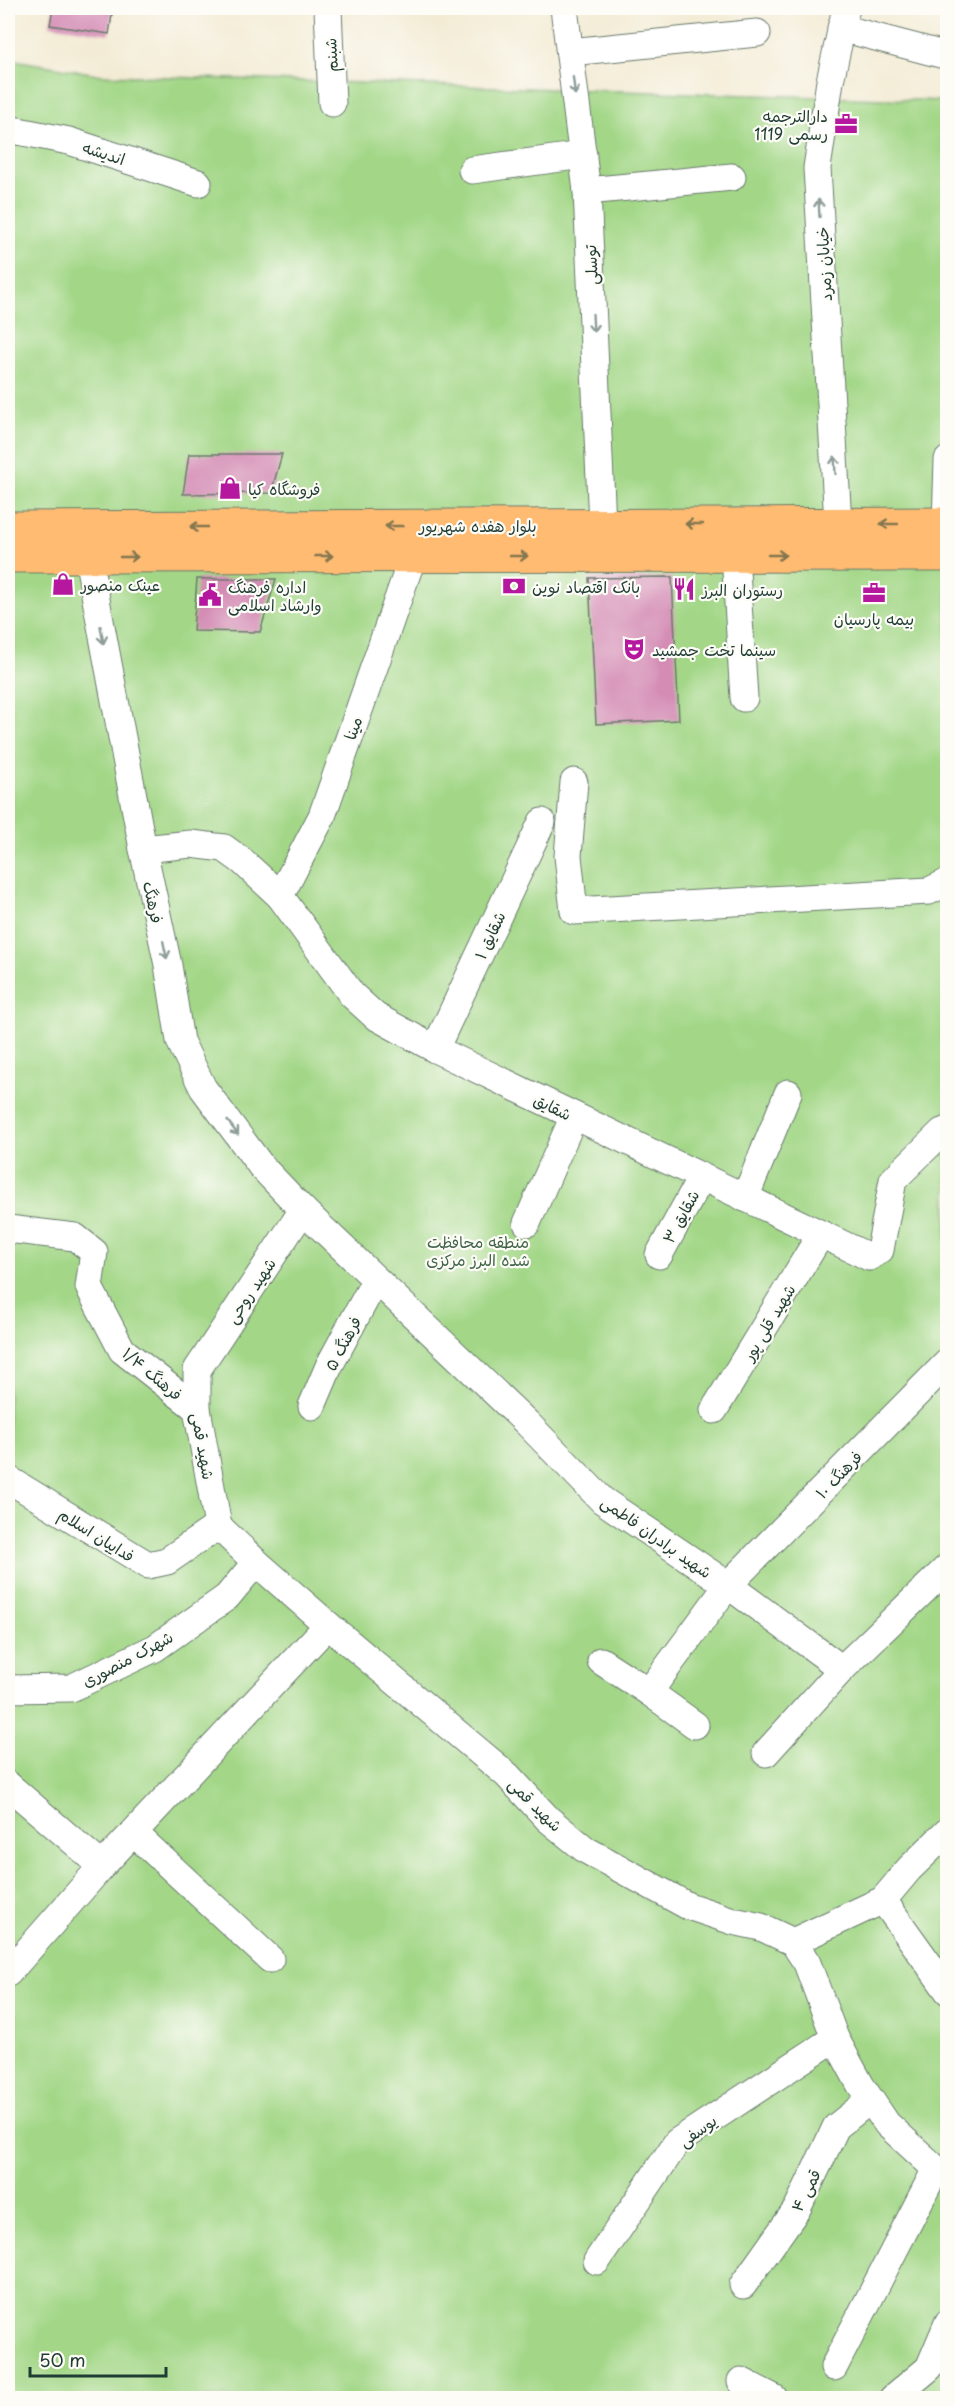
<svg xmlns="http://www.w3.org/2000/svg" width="955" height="2406" font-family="'Playpen Sans','Playpen Sans Arabic',sans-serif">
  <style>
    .green { fill: #a3d787; stroke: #618a5e; stroke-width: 1.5 }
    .building { fill: #d48cb5 }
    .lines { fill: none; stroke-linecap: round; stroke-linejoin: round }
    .minor-casing { stroke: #697a6c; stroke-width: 29 }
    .major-casing { stroke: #697a6c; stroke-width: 35 }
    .minor { stroke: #fff; stroke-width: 27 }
    .major { stroke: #ffbb71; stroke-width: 33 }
    .oneway { stroke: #8f9e9a }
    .oneway2 { stroke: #84764f }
    .labels { text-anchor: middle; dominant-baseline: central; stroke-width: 4.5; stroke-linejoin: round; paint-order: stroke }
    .street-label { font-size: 16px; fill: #1f3d34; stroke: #fdfcf7 }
    .poi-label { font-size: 16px; fill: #1f3d34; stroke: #fdfcf7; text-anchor: start }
    .park-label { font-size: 16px; fill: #406449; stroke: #fdfcf7 }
  </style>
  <rect width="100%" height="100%" fill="#fdfcf7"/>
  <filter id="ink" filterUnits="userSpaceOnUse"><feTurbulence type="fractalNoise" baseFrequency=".0167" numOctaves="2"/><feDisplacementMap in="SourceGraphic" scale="12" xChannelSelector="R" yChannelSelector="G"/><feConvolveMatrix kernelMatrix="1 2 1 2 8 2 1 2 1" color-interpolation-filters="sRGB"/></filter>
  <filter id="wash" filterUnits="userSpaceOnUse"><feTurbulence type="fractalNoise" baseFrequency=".008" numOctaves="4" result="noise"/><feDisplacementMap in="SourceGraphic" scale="24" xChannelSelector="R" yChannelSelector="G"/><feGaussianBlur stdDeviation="1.35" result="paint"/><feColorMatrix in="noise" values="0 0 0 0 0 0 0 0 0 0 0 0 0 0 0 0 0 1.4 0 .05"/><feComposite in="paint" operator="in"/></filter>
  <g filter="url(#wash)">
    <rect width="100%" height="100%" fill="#f3ebd4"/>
    <!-- green -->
    <path class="green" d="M8,59L102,75L947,101V2398H8Z"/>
    <g id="blocks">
      <!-- building -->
      <g class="building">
        <path d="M53,8H113L109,34L50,25Z"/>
        <path d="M189,454H282L271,493L183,494Z"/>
        <path d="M672,577L679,720L596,724L589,578Z"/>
        <path d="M197,579H276L260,632L193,631Z"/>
      </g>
    </g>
  </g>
  <g filter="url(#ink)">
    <use href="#blocks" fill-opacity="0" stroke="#697a6c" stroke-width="1.5"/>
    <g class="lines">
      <!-- minor casing -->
      <g class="minor-casing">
        <g id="minor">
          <path d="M328,8L332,103"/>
          <path d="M564,8L587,191L602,524"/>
          <path d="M841,28L948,56"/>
          <path d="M570,52L757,33"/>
          <path d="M8,129L69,141L198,183"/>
          <path d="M472,170L583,155"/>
          <path d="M587,191L732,177"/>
          <path d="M838,523L817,168L830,81L846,8"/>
          <path d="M946,524L948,460"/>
          <path d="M735,555L744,698"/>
          <path d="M88,557L143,849L168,965L180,1041L203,1088L261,1166L303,1210L527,1423L602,1500L728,1585L842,1669L948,1567"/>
          <path d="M574,782L568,856L574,911L929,891L948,882"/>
          <path d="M143,849L191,844L224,848L242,861L280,896L352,995L375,1016L435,1049L869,1257L880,1250L893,1180L942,1132L948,1130"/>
          <path d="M280,896L322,816L413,556"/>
          <path d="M435,1049L542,822"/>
          <path d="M745,1198L788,1093"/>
          <path d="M303,1210L197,1370V1409L218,1526L256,1562L328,1625L507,1775L548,1819L586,1850L688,1906L733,1921L761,1927L793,1942L807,1963L835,2038L860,2084L887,2124L936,2169L948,2176"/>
          <path d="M527,1223L574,1116"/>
          <path d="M8,1229L75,1237L94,1252L89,1287L122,1350L197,1409"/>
          <path d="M659,1255L701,1178"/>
          <path d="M312,1406L329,1366L375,1281"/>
          <path d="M714,1410L821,1234"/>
          <path d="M8,1479L148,1565L167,1561L218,1526"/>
          <path d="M601,1661L649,1692L728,1585L948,1362"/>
          <path d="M8,1689L71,1688L155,1648L227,1597L256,1562"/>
          <path d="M649,1692L695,1725"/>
          <path d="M766,1753L842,1669"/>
          <path d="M8,1785L102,1866"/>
          <path d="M134,1833L270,1959"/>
          <path d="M883,1900L948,1991"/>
          <path d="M793,1942L883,1900L909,1869L948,1831"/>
          <path d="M8,1973L102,1866L328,1625"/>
          <path d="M597,2261L677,2142L835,2038"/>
          <path d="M743,2285L797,2209L836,2127L870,2100"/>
          <path d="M834,2367L936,2169"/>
          <path d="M741,2381L774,2398"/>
          <path d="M893,2398L929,2368L948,2323"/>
        </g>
      </g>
      <!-- major casing -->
      <g class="major-casing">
        <g id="major">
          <path d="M8,528L948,524"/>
          <path d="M8,556L948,555"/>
        </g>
      </g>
      <!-- minor -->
      <use href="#minor" class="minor"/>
      <!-- major -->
      <use href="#major" class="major"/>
    </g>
    <!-- one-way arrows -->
    <defs><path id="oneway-shaft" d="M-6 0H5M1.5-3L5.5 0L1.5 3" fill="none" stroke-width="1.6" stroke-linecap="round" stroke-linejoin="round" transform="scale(1.5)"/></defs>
    <g class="oneway">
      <use href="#oneway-shaft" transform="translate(574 86) rotate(83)"/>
      <use href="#oneway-shaft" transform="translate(819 208) rotate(-93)"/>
      <use href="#oneway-shaft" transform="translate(593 323) rotate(87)"/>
      <use href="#oneway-shaft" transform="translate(835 465) rotate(-93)"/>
      <use href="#oneway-shaft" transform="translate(102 635) rotate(80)"/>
      <use href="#oneway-shaft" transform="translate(165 950) rotate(78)"/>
      <use href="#oneway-shaft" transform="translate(233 1128) rotate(53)"/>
    </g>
    <g class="oneway2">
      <use href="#oneway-shaft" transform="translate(694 524) rotate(-180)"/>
      <use href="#oneway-shaft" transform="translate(889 524) rotate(-180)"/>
      <use href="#oneway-shaft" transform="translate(394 526) rotate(180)"/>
      <use href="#oneway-shaft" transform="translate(199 527) rotate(180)"/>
      <use href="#oneway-shaft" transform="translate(777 555)"/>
      <use href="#oneway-shaft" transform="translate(324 556)"/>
      <use href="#oneway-shaft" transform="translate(519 556)"/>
      <use href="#oneway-shaft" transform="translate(129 557)"/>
    </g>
  </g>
  <!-- icons -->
  <defs>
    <g id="office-bare" transform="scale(1.8)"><path d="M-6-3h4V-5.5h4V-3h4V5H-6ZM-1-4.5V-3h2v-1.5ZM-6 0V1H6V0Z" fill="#b5179e" stroke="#fdfcf7" stroke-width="2.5" paint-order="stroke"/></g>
    <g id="shop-bare" transform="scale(1.8)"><path d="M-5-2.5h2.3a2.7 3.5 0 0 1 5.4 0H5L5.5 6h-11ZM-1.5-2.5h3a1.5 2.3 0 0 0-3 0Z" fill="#b5179e" stroke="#fdfcf7" stroke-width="2.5" paint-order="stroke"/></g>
    <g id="bank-bare" transform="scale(1.8)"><path d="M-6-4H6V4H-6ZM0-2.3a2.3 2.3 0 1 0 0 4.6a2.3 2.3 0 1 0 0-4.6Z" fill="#b5179e" stroke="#fdfcf7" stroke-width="2.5" paint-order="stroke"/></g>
    <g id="restaurant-bare" transform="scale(1.8)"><path d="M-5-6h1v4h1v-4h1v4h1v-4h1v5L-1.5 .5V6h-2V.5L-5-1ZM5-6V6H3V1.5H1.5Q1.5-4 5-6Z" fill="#b5179e" stroke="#fdfcf7" stroke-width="2.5" paint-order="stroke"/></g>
    <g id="civic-bare" transform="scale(1.8)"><path d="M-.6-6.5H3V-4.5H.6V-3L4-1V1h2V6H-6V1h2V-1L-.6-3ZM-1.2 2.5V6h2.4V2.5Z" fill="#b5179e" stroke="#fdfcf7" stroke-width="2.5" paint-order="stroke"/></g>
    <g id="theatre-bare" transform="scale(1.8)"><path d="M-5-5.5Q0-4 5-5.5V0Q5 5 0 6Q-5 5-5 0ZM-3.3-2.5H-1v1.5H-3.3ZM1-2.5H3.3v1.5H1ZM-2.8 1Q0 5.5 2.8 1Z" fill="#b5179e" stroke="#fdfcf7" stroke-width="2.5" paint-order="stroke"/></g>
  </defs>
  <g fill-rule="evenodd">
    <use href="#office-bare" x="846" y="124"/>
    <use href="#shop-bare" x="230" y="488"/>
    <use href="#shop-bare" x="63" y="584"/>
    <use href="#bank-bare" x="514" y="586"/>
    <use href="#restaurant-bare" x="684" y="589"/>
    <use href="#office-bare" x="874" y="593"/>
    <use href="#civic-bare" x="210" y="595"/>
    <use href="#theatre-bare" x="634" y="649"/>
  </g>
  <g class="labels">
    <!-- street labels -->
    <g class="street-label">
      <text transform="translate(330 55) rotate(-93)">شبنم</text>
      <text transform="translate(104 152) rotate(18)">اندیشه</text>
      <text transform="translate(823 264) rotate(-93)">خیابان زمرد</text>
      <text transform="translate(590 265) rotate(-93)">توسلی</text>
      <text x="478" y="525">بلوار هفده شهریور</text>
      <text transform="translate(352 728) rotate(-71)">مینا</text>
      <text transform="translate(154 902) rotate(78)">فرهنگ</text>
      <text transform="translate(489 935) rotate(-65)">شقایق ۱</text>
      <text transform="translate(553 1106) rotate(26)">شقایق</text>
      <text transform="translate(680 1216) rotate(-61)">شقایق ۳</text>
      <text transform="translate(250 1290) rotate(-56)">شهید روحی</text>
      <text transform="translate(768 1322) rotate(-59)">شهید قلی پور</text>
      <text transform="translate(342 1343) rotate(-62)">فرهنگ ۵</text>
      <text transform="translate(153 1373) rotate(40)">فرهنگ ۱/۴</text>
      <text transform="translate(204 1446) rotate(80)">شهید قمی</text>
      <text transform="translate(838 1474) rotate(-46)">فرهنگ ۱۰</text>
      <text transform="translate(97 1534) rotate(32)">فداییان اسلام</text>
      <text transform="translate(657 1536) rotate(35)">شهید برادران فاطمی</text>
      <text transform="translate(127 1658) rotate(-28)">شهرک منصوری</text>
      <text transform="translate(536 1804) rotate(45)">شهید قمی</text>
      <text transform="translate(697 2130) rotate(-36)">یوسفی</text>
      <text transform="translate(805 2190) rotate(-63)">قمی ۴</text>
    </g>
    <!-- poi labels -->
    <g class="poi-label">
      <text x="828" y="115" text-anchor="end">دارالترجمه<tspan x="828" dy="18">رسمی 1119</tspan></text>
      <text x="248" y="488">فروشگاه کیا</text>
      <text x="81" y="584">عینک منصور</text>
      <text x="228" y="586">اداره فرهنگ<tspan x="228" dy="18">وارشاد اسلامی</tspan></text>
      <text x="532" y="586">بانک اقتصاد نوین</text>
      <text x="702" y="589">رستوران البرز</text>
      <text x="874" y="618" text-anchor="middle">بیمه پارسیان</text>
      <text x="652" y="649">سینما تخت جمشید</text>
    </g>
    <!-- park labels -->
    <g class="park-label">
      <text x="478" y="1241">منطقه محافظت<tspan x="478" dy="18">شده البرز مرکزی</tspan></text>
    </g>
  </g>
  <!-- margin -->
  <rect width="955" height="2406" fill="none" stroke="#fdfcf7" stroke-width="30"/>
  <!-- scale -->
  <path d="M30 2367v9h136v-9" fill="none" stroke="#1f3d34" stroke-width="3"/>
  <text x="39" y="2367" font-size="18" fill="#1f3d34" stroke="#fdfcf7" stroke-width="4.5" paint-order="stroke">50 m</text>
</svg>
